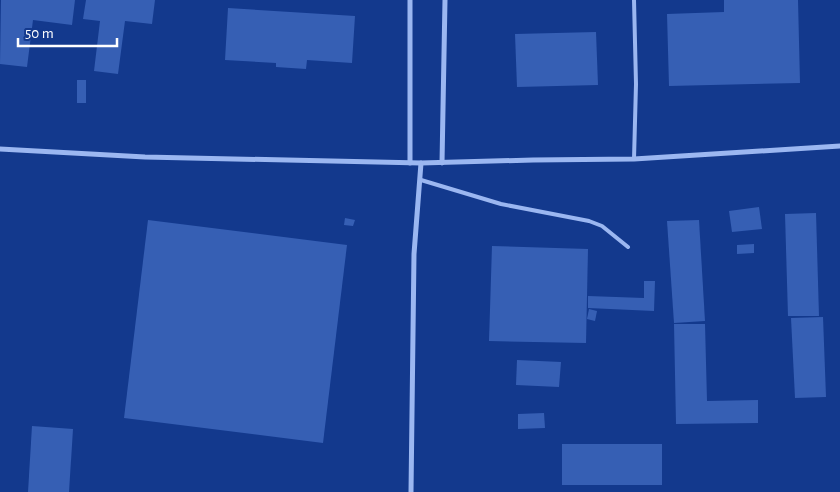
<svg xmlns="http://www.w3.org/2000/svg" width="840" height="492" font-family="'Alegreya Sans',sans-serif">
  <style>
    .building { fill: #365fb4 }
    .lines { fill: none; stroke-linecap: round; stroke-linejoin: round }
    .lane { stroke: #9bb7f1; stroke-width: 4 }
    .street { stroke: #9bb7f1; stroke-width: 5 }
  </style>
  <rect width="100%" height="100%" fill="#13398d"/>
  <!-- building -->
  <g class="building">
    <path d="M1,0H75L72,25L33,20L27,67L0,64Z"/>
    <path d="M86,0H155L152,24L125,21L118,74L94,71L100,21L83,19Z"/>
    <path d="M724,0H798L800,83L669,86L667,14L724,12Z"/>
    <path d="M228,8L355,16L352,63L307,60L306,69L276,67V63L225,60Z"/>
    <path d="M596,32L598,85L517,87L515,34Z"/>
    <rect x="77" y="80" width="9" height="23"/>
    <path d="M759,207L762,229L732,232L729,211Z"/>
    <path d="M816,213L819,316H788L785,214Z"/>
    <path d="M345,218L355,220L353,226L344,225Z"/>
    <path d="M148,220L347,245L323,443L124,418Z"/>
    <path d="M699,220L705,321L674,323L667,221Z"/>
    <path d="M754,244V253L737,254V245Z"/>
    <path d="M492,246L588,249L586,343L489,341Z"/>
    <path d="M644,281H655L654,311L588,308V296L644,298Z"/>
    <path d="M589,309L597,311L595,321L587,319Z"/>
    <path d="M823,317L826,397L795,398L791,318Z"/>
    <path d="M674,324H705L707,401L758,400V423L676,424Z"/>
    <path d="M517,360L561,362L559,387L516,385Z"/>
    <path d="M544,413L545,428L518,429V414Z"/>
    <path d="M32,426L73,429L69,492H28Z"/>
    <rect x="562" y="444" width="100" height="41"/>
  </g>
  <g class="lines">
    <!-- lane -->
    <g class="lane">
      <path d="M634,0L636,84L634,159"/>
      <path d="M421,180L501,204L589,221L602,226L628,247"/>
    </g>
    <!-- street -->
    <g class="street">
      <path d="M0,149L145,157L421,163L533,160L634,159L840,146"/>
      <path d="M410,163V0"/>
      <path d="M442,163L445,0"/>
      <path d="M411,492L414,254L421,163"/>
    </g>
  </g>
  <!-- scale -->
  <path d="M18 38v8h99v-8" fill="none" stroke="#ffffff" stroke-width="2.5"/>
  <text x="25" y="38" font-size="15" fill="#ffffff" stroke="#13398d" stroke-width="4" paint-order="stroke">50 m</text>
</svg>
